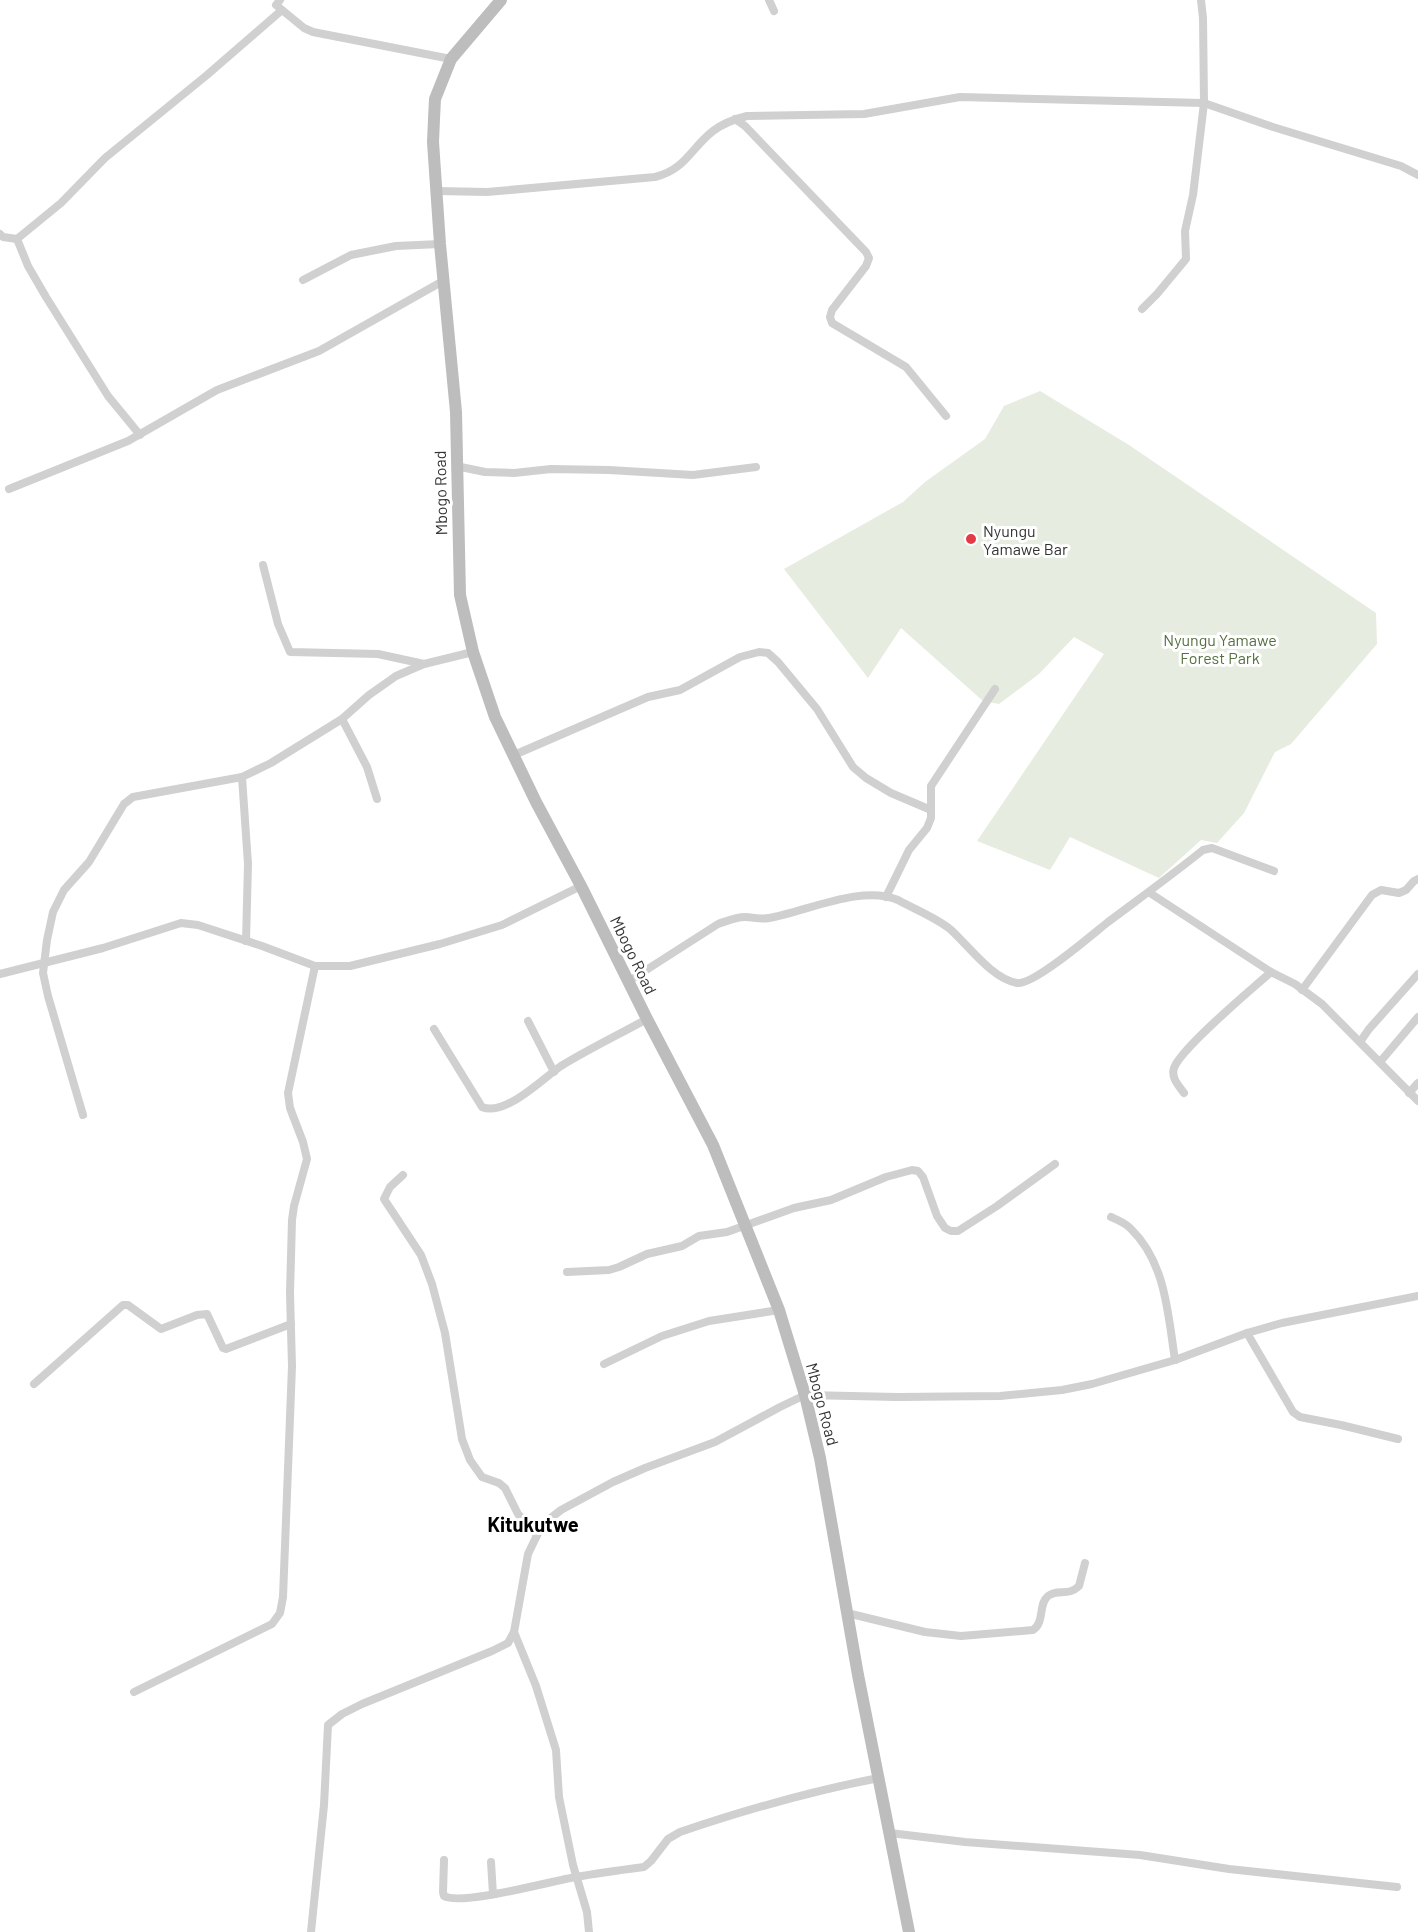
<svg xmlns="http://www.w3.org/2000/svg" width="1418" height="1932" font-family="Barlow,sans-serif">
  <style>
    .green { fill: #e6ecdf }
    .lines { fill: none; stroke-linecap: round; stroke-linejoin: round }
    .street { stroke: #d0d0d0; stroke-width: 8 }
    .secondary { stroke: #bdbdbd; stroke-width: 12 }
    .poi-dot { fill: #e63946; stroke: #fff; stroke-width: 2 }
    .labels { text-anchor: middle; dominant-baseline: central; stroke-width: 6; stroke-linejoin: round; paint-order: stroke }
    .street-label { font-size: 16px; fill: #333; stroke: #fff }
    .poi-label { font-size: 16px; fill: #333; stroke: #fff; text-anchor: start }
    .park-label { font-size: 16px; fill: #56703f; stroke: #fff }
    .quarter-label { font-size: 20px; font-weight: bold; fill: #000; stroke: #fff }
  </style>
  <rect width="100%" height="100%" fill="#fff"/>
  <!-- green -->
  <path class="green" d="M1040,391L1129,445L1376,613L1377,644L1291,744L1275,752L1244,813L1217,843L1201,840L1159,878L1070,837L1050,870L977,841L1104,654L1074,637L1039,674L999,704L983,701L901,628L868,678L784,569L903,502L925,482L985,439L1004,406Z"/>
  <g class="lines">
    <!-- street -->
    <g class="street">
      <path d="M280,0L276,5L304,28L313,32L451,59"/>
      <path d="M769,0L774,11"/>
      <path d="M735,119L745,126L866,252L869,258L866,266L832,310L830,317L832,323L906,367L946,416"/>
      <path d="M437,191L487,192L655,177C685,170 691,148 713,131C722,124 735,119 747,116L864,114L960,97L1204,103L1273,127L1401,166L1418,175"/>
      <path d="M0,234L3,237L17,239L61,203L105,158L207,75L282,10"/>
      <path d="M17,239L28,266L46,297L108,396L140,435"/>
      <path d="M303,280L351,255L396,246L440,244"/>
      <path d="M1142,309L1157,294L1186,259L1185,231L1193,195L1204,103L1203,18L1201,0"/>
      <path d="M456,466L485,472L514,473L551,469L609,470L693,475L756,467"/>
      <path d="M9,489L128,441L217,390L319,351L443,281"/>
      <path d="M263,565L278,624L290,652L378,654L424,664"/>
      <path d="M342,719L367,767L377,799"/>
      <path d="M514,755L648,697L680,690L740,657L759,652L768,653L778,662L817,709L853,767L866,778L891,793L931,810"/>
      <path d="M242,777L248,864L246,941"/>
      <path d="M1150,893L1271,972L1295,984L1322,1004L1418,1101"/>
      <path d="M886,897L909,850L927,828L931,818V786L995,689"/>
      <path d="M0,974L103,948L181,923L198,925L262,946L315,966H350L440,944L502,925L581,886"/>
      <path d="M629,981L718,924C727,921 736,917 745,917C753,917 761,920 769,918C805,912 862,884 898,900C914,909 935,917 950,929C968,945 992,979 1017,983C1033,986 1093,934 1108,922C1140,898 1172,875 1203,850L1212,848L1274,871"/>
      <path d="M1302,990L1372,895L1381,890L1399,893L1406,890L1414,881L1418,879"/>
      <path d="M528,1021L554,1072"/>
      <path d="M434,1029L482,1107C505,1117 543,1078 561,1066C589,1049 618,1035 647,1019"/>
      <path d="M1360,1042L1369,1029L1418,974"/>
      <path d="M1380,1062L1418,1017"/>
      <path d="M1184,1093C1178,1085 1171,1078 1174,1068C1181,1048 1252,989 1271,972"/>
      <path d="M1409,1093L1418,1083"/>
      <path d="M83,1115L48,996L43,973L47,940L53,912L64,890L89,862L124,804L133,797L242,777L271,763L342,719L369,695L396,676L424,664L473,652"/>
      <path d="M403,1175L390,1187L384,1199L421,1255L432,1284L445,1333L462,1439L470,1460L482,1477L499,1483L505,1488L518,1514L537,1535"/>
      <path d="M1111,1217C1118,1220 1126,1223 1131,1229C1166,1263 1168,1315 1175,1360"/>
      <path d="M567,1272L609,1270L619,1267L647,1254L682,1246L699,1236L727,1232L794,1208L831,1200L886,1177L912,1170L918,1171L923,1177L937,1216L945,1228L951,1231H958L997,1206L1055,1164"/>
      <path d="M1247,1333L1293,1412L1300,1417L1341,1425L1398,1439"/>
      <path d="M604,1364L662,1336L709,1321L779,1310"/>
      <path d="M34,1384L123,1305H128L161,1329L197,1315L207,1314L223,1348L226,1349L291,1324"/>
      <path d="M847,1613L925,1632L961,1636L1033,1630C1045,1622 1038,1604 1048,1596C1058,1588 1068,1597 1079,1586L1085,1563"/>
      <path d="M514,1632L536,1686L556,1750L559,1797L573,1865L587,1912L589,1932"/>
      <path d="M134,1692L272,1624L280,1613L283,1597L292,1366L290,1293L292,1220L294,1206L307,1159L303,1142L290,1108L288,1093L315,966"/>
      <path d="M890,1833L965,1842L1140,1855L1229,1869L1397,1887"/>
      <path d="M444,1860L443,1892L444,1896C462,1906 551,1881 576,1877C598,1873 621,1870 644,1867L651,1861L668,1839L680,1832C745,1810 811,1791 879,1778"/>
      <path d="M491,1862L493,1894"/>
      <path d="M311,1932L324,1805L328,1725L342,1714L362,1704L492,1651L508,1643L514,1632L528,1554L542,1525L561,1510L613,1482L645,1468L715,1442L780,1407L805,1395L897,1397L1000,1396L1062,1390L1092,1384L1175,1360L1247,1333L1282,1323L1418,1296"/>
    </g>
    <!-- secondary -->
    <path class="secondary" d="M501,0L451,59L435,99L434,119L433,142L440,244L456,412L460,595L473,652L495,717L536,802L581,886L647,1019L713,1145L779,1310L805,1395L820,1458L858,1675L909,1932"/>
  </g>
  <!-- markers -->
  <circle class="poi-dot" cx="971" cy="539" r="6"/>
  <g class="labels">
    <!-- street labels -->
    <g class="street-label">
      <text transform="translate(440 493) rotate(-91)">Mbogo Road</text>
      <text transform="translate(634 955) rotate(64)">Mbogo Road</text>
      <text transform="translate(823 1404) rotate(75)">Mbogo Road</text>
    </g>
    <!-- poi labels -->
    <g class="poi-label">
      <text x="983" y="530">Nyungu<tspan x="983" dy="18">Yamawe Bar</tspan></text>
    </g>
    <!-- park labels -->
    <g class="park-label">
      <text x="1220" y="639">Nyungu Yamawe<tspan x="1220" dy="18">Forest Park</tspan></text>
    </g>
    <!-- quarter labels -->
    <g class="quarter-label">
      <text x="533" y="1524">Kitukutwe</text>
    </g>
  </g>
</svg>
